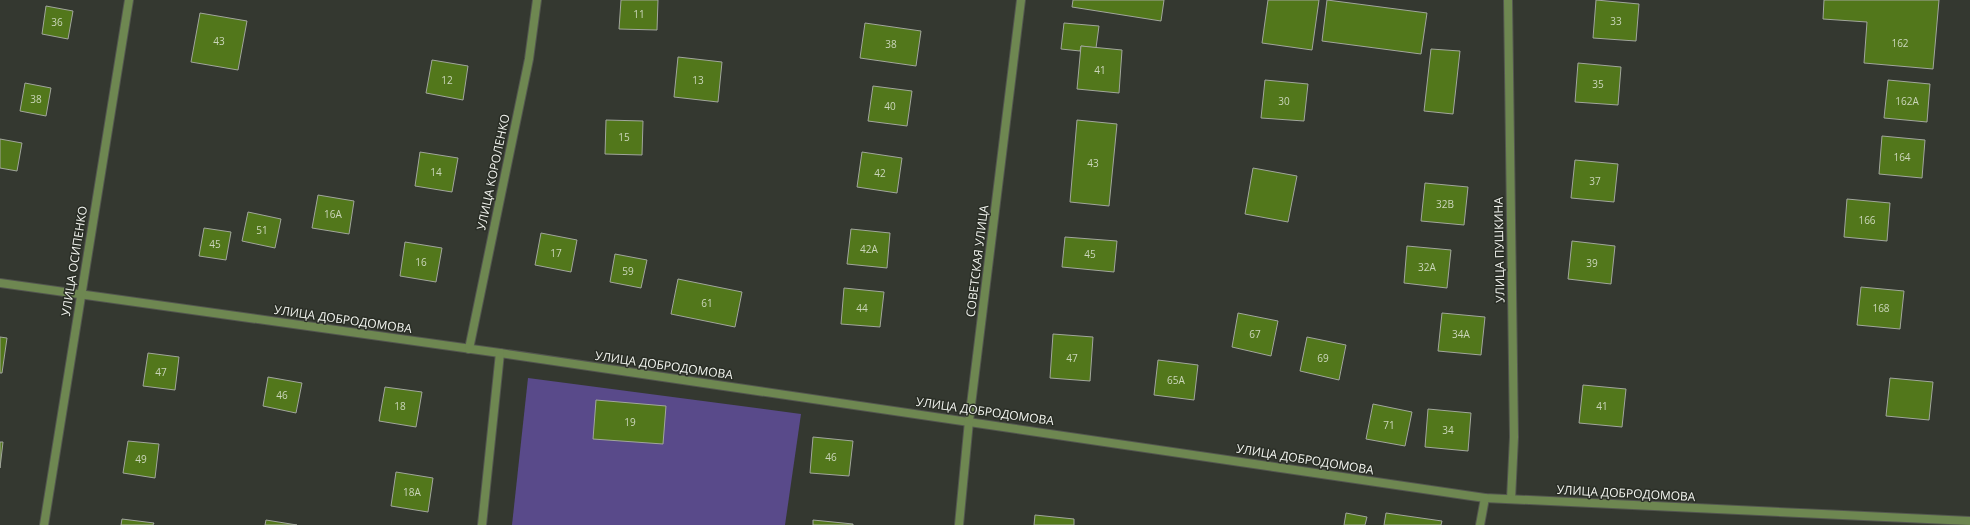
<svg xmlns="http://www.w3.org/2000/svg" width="1970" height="525" font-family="'Open Sans',sans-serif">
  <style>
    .green { fill: #594a8a }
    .building { fill: #52771b; stroke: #a1a69c }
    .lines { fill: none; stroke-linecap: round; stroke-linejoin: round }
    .minor-casing { stroke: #53564f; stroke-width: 10 }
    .minor { stroke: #6e8751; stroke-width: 8 }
    .labels { text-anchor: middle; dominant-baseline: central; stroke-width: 3; stroke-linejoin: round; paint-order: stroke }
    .number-label { font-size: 10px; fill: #cbd6bb }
    .street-label { font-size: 12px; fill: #f3f5f0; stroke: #2a2e26 }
  </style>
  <rect width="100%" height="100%" fill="#343830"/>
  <!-- green -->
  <path class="green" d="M528,378L801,414L785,525H512Z"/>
  <!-- building -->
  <g class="building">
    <path d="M621,0H658L657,30L619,29Z"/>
    <path d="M1073,0H1164L1161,21L1072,7Z"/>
    <path d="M1268,0H1319L1312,50L1262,43Z"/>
    <path d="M1327,0L1427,13L1421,54L1322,41Z"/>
    <path d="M1596,0L1639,4L1636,41L1593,38Z"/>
    <path d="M1824,0H1939L1933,69L1864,63L1867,22L1823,19Z"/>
    <path d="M46,6L73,11L68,39L42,34Z"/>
    <path d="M200,13L247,21L238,70L191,62Z"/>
    <path d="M865,23L921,31L916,66L860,58Z"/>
    <path d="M1064,23L1099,26L1096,48L1081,46L1080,51L1061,49Z"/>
    <path d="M1081,46L1122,50L1119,93L1077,89Z"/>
    <path d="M1431,49L1460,51L1453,114L1424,111Z"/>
    <path d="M678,57L722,62L718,102L674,97Z"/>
    <path d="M432,60L468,66L463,100L426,93Z"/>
    <path d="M1578,63L1621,67L1618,105L1575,102Z"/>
    <path d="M1265,80L1308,84L1304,121L1261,118Z"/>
    <path d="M1888,80L1930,84L1927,122L1884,118Z"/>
    <path d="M25,83L51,88L46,116L20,111Z"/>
    <path d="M873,86L912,91L907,126L868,121Z"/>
    <path d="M606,120L643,121L642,155L605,154Z"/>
    <path d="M1077,120L1117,124L1109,206L1070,202Z"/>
    <path d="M1882,136L1925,140L1922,178L1879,174Z"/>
    <path d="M0,139L22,143L17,171L0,168Z"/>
    <path d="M420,152L458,158L452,192L415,186Z"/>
    <path d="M862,152L902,158L897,193L857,187Z"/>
    <path d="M1575,160L1618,164L1614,202L1571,198Z"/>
    <path d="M1253,168L1297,176L1288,222L1245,214Z"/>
    <path d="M1425,183L1468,187L1464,225L1421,221Z"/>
    <path d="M318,195L354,201L349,234L312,228Z"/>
    <path d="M1847,199L1890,203L1887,241L1844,237Z"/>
    <path d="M248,212L281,219L275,248L242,241Z"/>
    <path d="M204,228L231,232L226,260L199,256Z"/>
    <path d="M851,229L890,233L887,268L847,264Z"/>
    <path d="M541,233L577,240L571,272L535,265Z"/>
    <path d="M1065,237L1117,241L1114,272L1062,267Z"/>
    <path d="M1572,241L1615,246L1611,284L1568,279Z"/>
    <path d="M405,242L442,248L436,282L400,276Z"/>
    <path d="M1407,246L1451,250L1447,288L1404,283Z"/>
    <path d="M615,254L647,260L641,288L610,282Z"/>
    <path d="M678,279L742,292L735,327L671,314Z"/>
    <path d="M1861,287L1904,291L1900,329L1857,325Z"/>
    <path d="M844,288L884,292L880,327L841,324Z"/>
    <path d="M1238,313L1278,321L1271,356L1232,347Z"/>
    <path d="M1442,313L1485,317L1481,355L1438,351Z"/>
    <path d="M1053,334L1093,337L1090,381L1050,378Z"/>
    <path d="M0,337L7,338L2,373H0Z"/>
    <path d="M1307,337L1346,345L1339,380L1300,371Z"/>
    <path d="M148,353L179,357L175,390L143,386Z"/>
    <path d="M1158,360L1198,365L1194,400L1154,395Z"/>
    <path d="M268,377L302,383L296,413L263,406Z"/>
    <path d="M1890,378L1933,382L1929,420L1886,416Z"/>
    <path d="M1583,385L1626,389L1622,427L1579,423Z"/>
    <path d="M385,387L422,392L416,427L379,421Z"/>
    <path d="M596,400L666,406L663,444L593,439Z"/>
    <path d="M1373,404L1412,412L1405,446L1366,439Z"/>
    <path d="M1428,409L1471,413L1468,451L1425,447Z"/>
    <path d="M813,437L853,441L849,476L810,473Z"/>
    <path d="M128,441L159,444L155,478L123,473Z"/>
    <path d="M0,442H3L0,468Z"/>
    <path d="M396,472L433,478L428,512L391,506Z"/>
    <path d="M1346,513L1367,517L1365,525H1344Z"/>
    <path d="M1386,513L1442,521L1441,525H1384Z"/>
    <path d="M1035,515L1074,519V525H1034Z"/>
    <path d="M122,519L154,523L153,525H121Z"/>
    <path d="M266,520L297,525H265Z"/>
    <path d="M813,520L853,524V525H813Z"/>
  </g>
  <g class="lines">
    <!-- minor casing -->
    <g class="minor-casing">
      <g id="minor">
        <path d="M1508,0L1514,437L1511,499"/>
        <path d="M0,283L500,353L1485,498L1970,521"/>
        <path d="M469,349L529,59L537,0"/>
        <path d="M44,525L129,0"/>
        <path d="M482,525L500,353"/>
        <path d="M959,525L969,421L1021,0"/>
        <path d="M1480,525L1485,498"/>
      </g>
    </g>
    <!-- minor -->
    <use href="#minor" class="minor"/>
  </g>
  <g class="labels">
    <!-- number labels -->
    <g class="number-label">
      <text x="639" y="14">11</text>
      <text x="1616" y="21">33</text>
      <text x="57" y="22">36</text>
      <text x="219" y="41">43</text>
      <text x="1900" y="43">162</text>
      <text x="891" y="44">38</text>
      <text x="1100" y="70">41</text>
      <text x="447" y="80">12</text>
      <text x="698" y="80">13</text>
      <text x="1598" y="84">35</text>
      <text x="36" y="99">38</text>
      <text x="1284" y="101">30</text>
      <text x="1907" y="101">162А</text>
      <text x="890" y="106">40</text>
      <text x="624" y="137">15</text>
      <text x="1902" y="157">164</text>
      <text x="1093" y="163">43</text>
      <text x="436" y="172">14</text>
      <text x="880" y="173">42</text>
      <text x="1595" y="181">37</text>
      <text x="1445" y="204">32В</text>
      <text x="333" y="214">16А</text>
      <text x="1867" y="220">166</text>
      <text x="262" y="230">51</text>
      <text x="215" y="244">45</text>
      <text x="869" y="249">42А</text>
      <text x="556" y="253">17</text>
      <text x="1090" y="254">45</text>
      <text x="421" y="262">16</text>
      <text x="1592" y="263">39</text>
      <text x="1427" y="267">32А</text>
      <text x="628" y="271">59</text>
      <text x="707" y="303">61</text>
      <text x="862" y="308">44</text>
      <text x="1881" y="308">168</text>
      <text x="1255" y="334">67</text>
      <text x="1461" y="334">34А</text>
      <text x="1072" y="358">47</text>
      <text x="1323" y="358">69</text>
      <text x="161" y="372">47</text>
      <text x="1176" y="380">65А</text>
      <text x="282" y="395">46</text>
      <text x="400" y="406">18</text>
      <text x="1602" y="406">41</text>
      <text x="630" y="422">19</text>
      <text x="1389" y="425">71</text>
      <text x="1448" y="430">34</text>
      <text x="831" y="457">46</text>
      <text x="141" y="459">49</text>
      <text x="412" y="492">18А</text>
    </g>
    <!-- street labels -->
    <g class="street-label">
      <text transform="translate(493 172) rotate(-78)">УЛИЦА КОРОЛЕНКО</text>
      <text transform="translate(1499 250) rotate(-91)">УЛИЦА ПУШКИНА</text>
      <text transform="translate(74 261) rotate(-81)">УЛИЦА ОСИПЕНКО</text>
      <text transform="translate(977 261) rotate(-83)">СОВЕТСКАЯ УЛИЦА</text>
      <text transform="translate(343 319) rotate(8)">УЛИЦА ДОБРОДОМОВА</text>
      <text transform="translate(664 365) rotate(8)">УЛИЦА ДОБРОДОМОВА</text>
      <text transform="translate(985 411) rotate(8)">УЛИЦА ДОБРОДОМОВА</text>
      <text transform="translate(1305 459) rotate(9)">УЛИЦА ДОБРОДОМОВА</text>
      <text transform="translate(1626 493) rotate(3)">УЛИЦА ДОБРОДОМОВА</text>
    </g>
  </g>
</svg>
